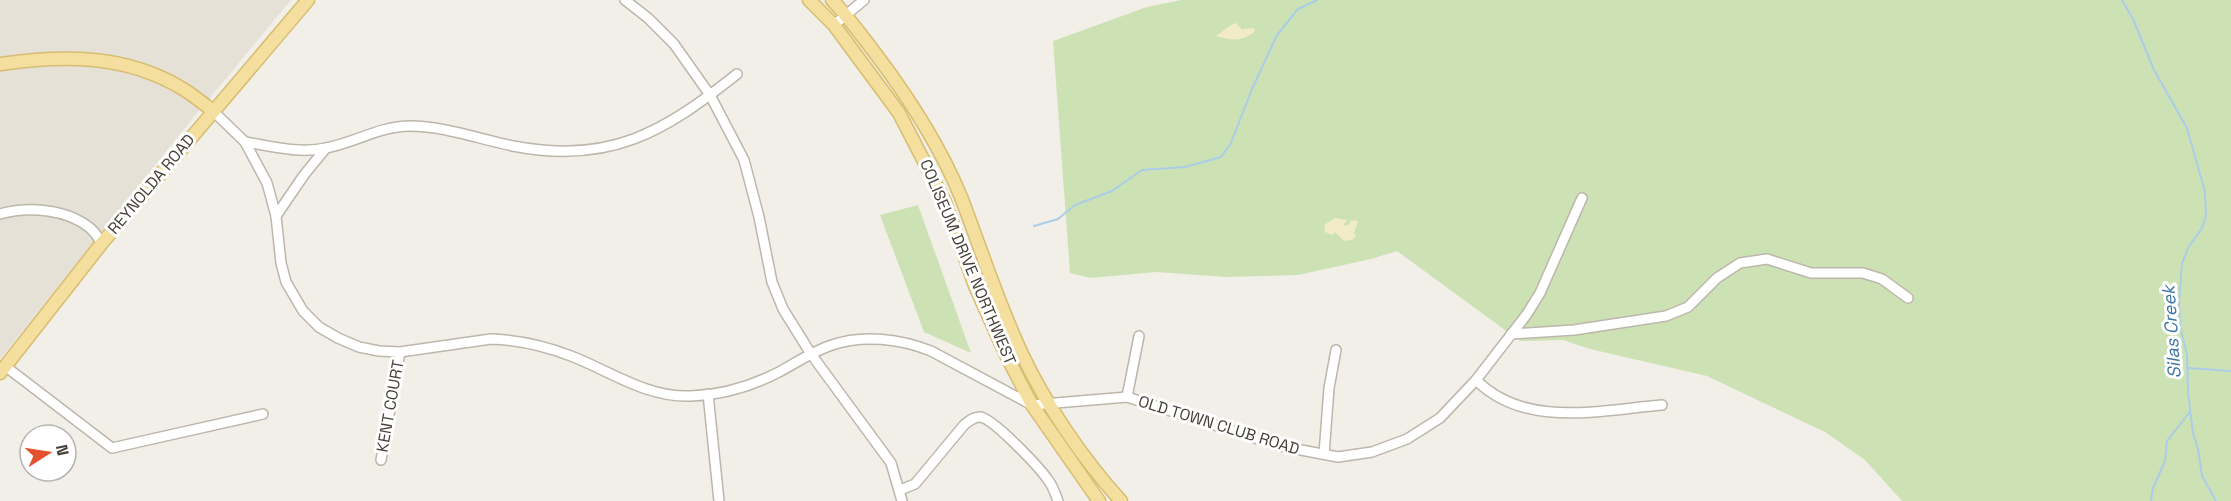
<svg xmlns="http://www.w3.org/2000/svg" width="2231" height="501" font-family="'Space Grotesk',sans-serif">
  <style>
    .residential { fill: #e5e1d7 }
    .green { fill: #cce2b5 }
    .sand { fill: #f2ebc8 }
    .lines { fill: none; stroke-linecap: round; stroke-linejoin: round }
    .stream { stroke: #aacde8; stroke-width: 2 }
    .minor-casing { stroke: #bdb7ab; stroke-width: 12 }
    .major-casing { stroke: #d7bd71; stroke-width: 15 }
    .minor { stroke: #fff; stroke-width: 9 }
    .major { stroke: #f4df9f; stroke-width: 12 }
    .labels { text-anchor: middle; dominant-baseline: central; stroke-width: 6; stroke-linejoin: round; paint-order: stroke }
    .street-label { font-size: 16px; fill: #454037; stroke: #fff }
    .water-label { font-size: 18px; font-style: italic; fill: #3c74a5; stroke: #fff }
  </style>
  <rect width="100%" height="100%" fill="#f2efe8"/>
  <!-- residential -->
  <path class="residential" d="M0,0H291L193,118L0,359Z"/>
  <!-- green -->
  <g class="green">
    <path d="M1181,0H2231V501H1902L1865,460L1825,432L1707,376L1590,349L1563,340L1520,341L1397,251L1371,259L1298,275L1227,277L1156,272L1090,278L1070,273L1053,41L1147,7Z"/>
    <path d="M918,205L971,353L924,332L880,215Z"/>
  </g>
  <!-- sand -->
  <g class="sand">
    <path d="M1236,23L1243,31V29L1254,28L1255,31C1241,43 1231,40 1216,36C1222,32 1228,26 1236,23Z"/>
    <path d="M1335,218L1347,220L1344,224L1345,226L1350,224L1351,220L1358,221L1354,233L1356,236L1352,240L1344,241L1335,232L1333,235L1325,232L1324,225Z"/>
  </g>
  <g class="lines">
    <!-- stream -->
    <g class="stream">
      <path d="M2122,0L2133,19L2154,70L2187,128L2205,192L2206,216L2202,228L2188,248L2182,264L2179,302L2180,326L2187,355L2188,392L2193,433L2198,449L2202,476L2216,501"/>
      <path d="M1034,226L1058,219L1075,205L1112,191L1142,170L1185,167L1221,157L1231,143L1252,89L1277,35L1298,9L1317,0"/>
      <path d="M2188,368L2231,371"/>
      <path d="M2151,501L2153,488L2165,461L2167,441L2189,413"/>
    </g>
    <!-- minor casing -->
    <g class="minor-casing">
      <g id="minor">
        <path d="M625,0L648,18L674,44L710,95L744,160L759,217L772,282L783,309L811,354L891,463L902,501"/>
        <path d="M834,25L864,0"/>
        <path d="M213,111L245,142L267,183L276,216"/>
        <path d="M245,142C272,146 299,154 326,148C354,143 380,126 410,126C444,126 479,139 513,146C610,165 664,132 737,74"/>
        <path d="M326,148L304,175L276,216L281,263L286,282L303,311L319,327L338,338L359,347L379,351L400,352L491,339C518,340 545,346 571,356C610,371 647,398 691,396C722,395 752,386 779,372C796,363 813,351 832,345C863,334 901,339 931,351L1032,405L1127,397L1280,446L1338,457L1372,452L1407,439L1440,418L1476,380L1527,314L1540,293L1582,198"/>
        <path d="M0,214C28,206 67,209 90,228C95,232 98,238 102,243"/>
        <path d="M1511,334L1574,330L1666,316L1688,307L1717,278L1740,263L1767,259L1811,273H1863L1882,279L1908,298"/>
        <path d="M5,366L112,448L263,414"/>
        <path d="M1476,380C1525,429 1600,410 1662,405"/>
        <path d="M708,394L719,501"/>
        <path d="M1127,397L1139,336"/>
        <path d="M1324,454L1329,388L1336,350"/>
        <path d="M381,460L400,352"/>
        <path d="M900,490L915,484L964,425C969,421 973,417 980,417C993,418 1040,468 1048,480C1053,486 1055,493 1058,501"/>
      </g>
    </g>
    <!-- major casing -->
    <g class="major-casing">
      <g id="major">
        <path d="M809,0L834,25L899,113L945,202L975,286L1005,353L1032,405L1099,501"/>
        <path d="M832,0C849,18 863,37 878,57C911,101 940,146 961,197C981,249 998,303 1022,354C1046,405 1083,459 1121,501"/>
        <path d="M0,64C63,55 126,54 183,89C193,95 203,103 213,111"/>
        <path d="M0,373L102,243L308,0"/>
      </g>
    </g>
    <!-- minor -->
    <use href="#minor" class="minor"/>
    <!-- major -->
    <use href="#major" class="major"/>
  </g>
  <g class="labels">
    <!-- street labels -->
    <g class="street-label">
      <text transform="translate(151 184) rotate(-50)">REYNOLDA ROAD</text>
      <text transform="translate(968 262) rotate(67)">COLISEUM DRIVE NORTHWEST</text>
      <text transform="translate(390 406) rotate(-80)">KENT COURT</text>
      <text transform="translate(1219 425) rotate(17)">OLD TOWN CLUB ROAD</text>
    </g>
    <!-- water labels -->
    <g class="water-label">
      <text transform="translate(2171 332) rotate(-94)">Silas Creek</text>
    </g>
  </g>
  <!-- north arrow -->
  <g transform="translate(48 453) rotate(78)"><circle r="28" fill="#ffffff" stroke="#b5b3af" stroke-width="1.5"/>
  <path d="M0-4.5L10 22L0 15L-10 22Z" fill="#e3512e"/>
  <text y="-9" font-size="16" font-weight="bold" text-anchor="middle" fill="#454037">N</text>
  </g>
</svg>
